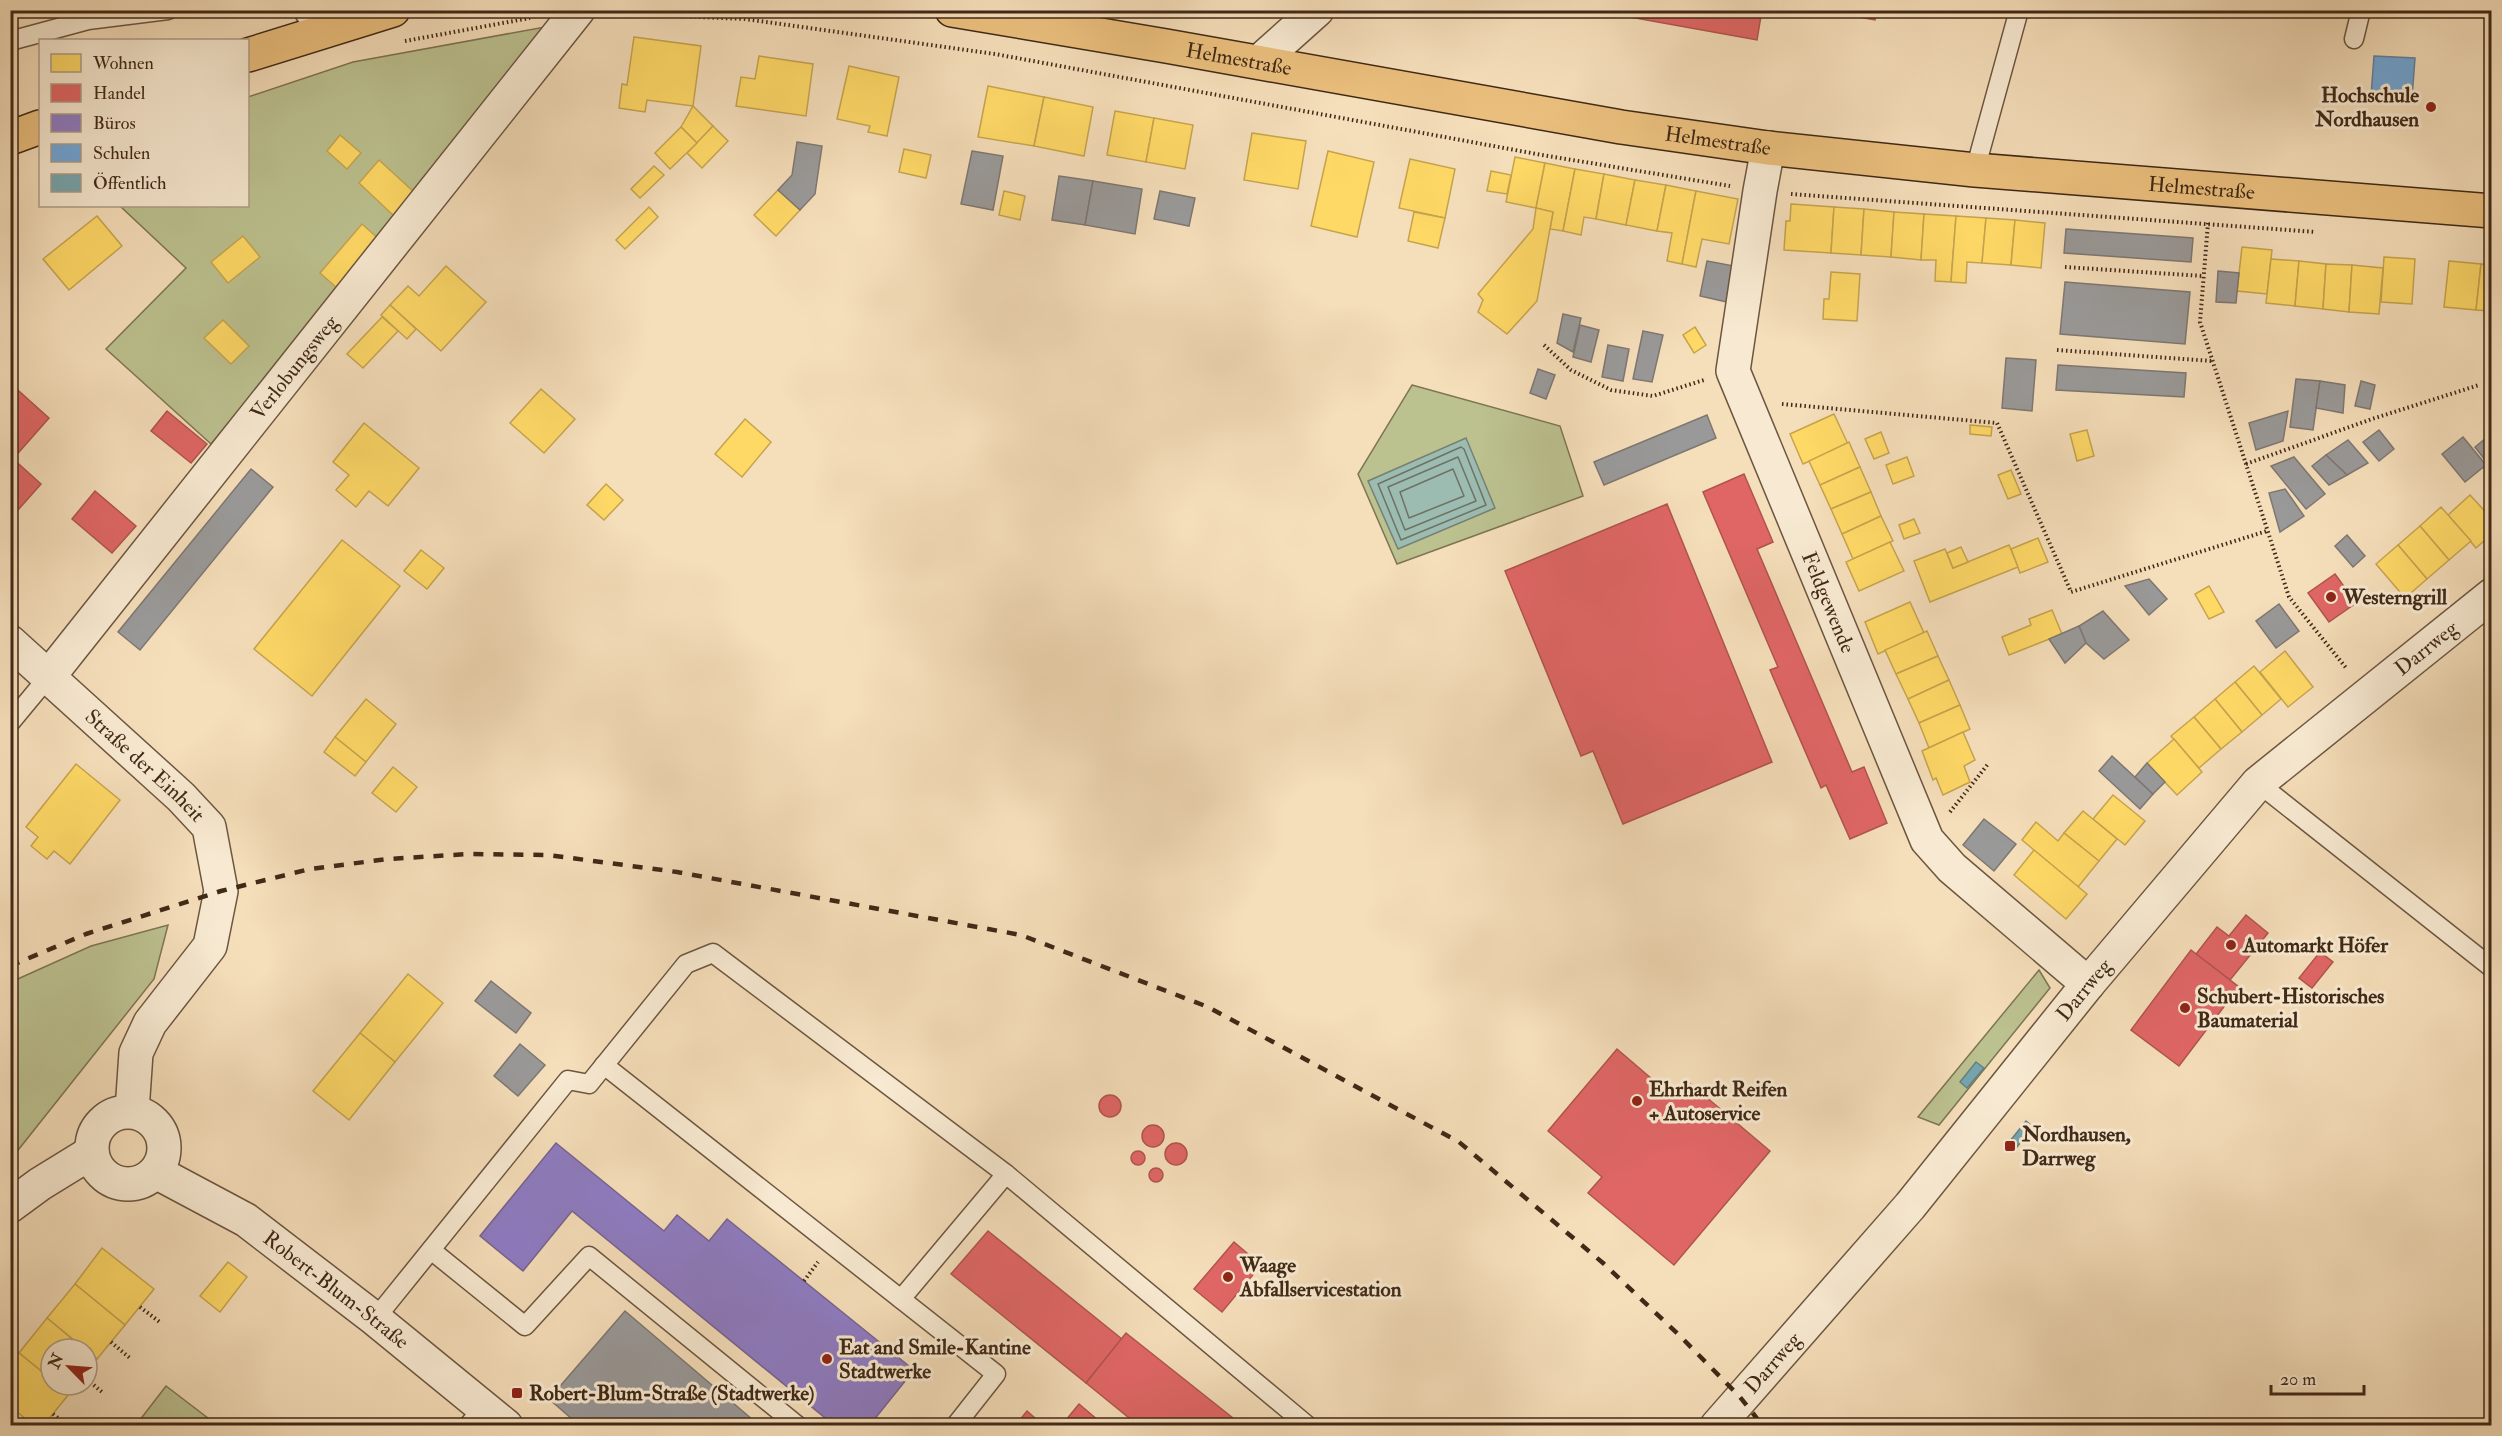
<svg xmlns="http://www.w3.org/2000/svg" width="2502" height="1436" font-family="'IM FELL Double Pica',serif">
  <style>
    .green { fill: #bcc190; stroke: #7e7554; stroke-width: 1.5 }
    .water { fill: #9cbcb1; stroke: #778173; stroke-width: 1.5 }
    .homes { fill: #ffd966; stroke: #c6a44e; stroke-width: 1.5 }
    .shops { fill: #e06666; stroke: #b0544e; stroke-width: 1.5 }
    .offices { fill: #8e7cc3; stroke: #77638f; stroke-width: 1.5 }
    .schools { fill: #6fa8dc; stroke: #6182a1; stroke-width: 1.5 }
    .public { fill: #76a5af; stroke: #668081; stroke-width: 1.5 }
    .industry { fill: #999; stroke: #7e7772; stroke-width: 1.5 }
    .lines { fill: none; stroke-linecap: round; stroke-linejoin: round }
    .shore { stroke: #6e7264; stroke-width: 1.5 }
    .lane-casing { stroke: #6d5640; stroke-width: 21 }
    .street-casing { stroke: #6d5640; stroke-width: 36 }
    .primary-casing { stroke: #402917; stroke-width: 36 }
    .path { stroke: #402917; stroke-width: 4; stroke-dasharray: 1.5 3; stroke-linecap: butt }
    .lane { stroke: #f8ead2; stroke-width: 18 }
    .street { stroke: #f8ead2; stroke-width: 33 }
    .primary { stroke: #eabf7d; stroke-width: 33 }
    .rail { stroke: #402917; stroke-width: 4.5; stroke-dasharray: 10 10; stroke-linecap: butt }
    .poi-dot { fill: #8f2418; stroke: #f8ead2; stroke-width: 2 }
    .labels { text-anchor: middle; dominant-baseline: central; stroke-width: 6; stroke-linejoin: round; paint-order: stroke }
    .street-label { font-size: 21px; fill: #402917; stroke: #f8ead2 }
    .poi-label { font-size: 21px; font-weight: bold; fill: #402917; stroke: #f8ead2; text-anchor: start }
  </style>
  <rect width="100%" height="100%" fill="#f5deba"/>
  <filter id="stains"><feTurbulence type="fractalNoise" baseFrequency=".00333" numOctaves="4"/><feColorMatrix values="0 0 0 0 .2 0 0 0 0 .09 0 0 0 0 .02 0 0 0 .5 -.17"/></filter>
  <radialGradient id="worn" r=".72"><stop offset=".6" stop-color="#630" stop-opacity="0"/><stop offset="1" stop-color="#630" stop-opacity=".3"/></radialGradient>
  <!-- green -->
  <g class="green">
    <path d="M545,27L456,145L211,444L106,349L186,268L120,206H248V97L353,62Z"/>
    <path d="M1412,385L1560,426L1583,496L1397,564L1358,474Z"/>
    <path d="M168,925L154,979L11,1159V982L91,946Z"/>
    <path d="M2039,970L2050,988L1939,1125L1918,1117Z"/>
    <path d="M166,1386L217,1425H136Z"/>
  </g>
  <!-- water -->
  <path class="water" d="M1466,438L1495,508L1398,549L1368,481Z"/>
  <!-- homes -->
  <g class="homes">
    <path d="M634,37L701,46L693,106L647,100L645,112L619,108L622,84L627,85Z"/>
    <path d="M759,56L813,64L806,116L736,106L741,77L755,79Z"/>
    <path d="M849,66L899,77L887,136L868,132L870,126L837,119Z"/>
    <path d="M988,86L1044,97L1034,146L978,137Z"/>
    <path d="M1044,97L1093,107L1084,156L1034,146Z"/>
    <path d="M693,106L713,126L697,143L681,127Z"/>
    <path d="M1115,111L1154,118L1146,162L1107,155Z"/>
    <path d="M1154,118L1193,125L1185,169L1146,162Z"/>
    <path d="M713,126L728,141L702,168L687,153Z"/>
    <path d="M681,127L697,143L670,169L655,153Z"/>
    <path d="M1252,133L1306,141L1298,189L1244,180Z"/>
    <path d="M340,135L361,153L347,169L327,151Z"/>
    <path d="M904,149L931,155L926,178L899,172Z"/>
    <path d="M1328,151L1374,162L1357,237L1311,226Z"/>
    <path d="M1515,157L1545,163L1536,208L1506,202Z"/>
    <path d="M1410,159L1455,169L1445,218L1399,208Z"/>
    <path d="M379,160L415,193L394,216L359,183Z"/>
    <path d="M1545,163L1575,169L1563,231L1550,229L1553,212L1536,208Z"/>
    <path d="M654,166L664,175L640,198L631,189Z"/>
    <path d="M1575,169L1604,174L1596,219L1584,217L1581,235L1563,231Z"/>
    <path d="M1491,171L1511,175L1507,194L1487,191Z"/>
    <path d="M1604,174L1635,180L1626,225L1596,219Z"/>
    <path d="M1635,180L1666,185L1657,231L1626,225Z"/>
    <path d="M1666,185L1696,191L1682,264L1667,261L1672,233L1657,231Z"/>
    <path d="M778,190L800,210L776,236L754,215Z"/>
    <path d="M1004,191L1025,196L1020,220L999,215Z"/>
    <path d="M1696,191L1738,199L1729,244L1702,239L1696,267L1682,264Z"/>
    <path d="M1791,204L1834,207L1831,253L1784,250L1786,221H1790Z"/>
    <path d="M649,207L658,217L625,249L616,240Z"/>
    <path d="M1834,207L1864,209L1861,255L1831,253Z"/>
    <path d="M1536,208L1553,212L1537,301L1507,334L1478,312L1483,300L1478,294L1533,229Z"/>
    <path d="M1864,209L1894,212L1891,257L1861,255Z"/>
    <path d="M1414,212L1445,218L1438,248L1408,241Z"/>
    <path d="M1894,212L1924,214L1921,260L1891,257Z"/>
    <path d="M1924,214L1956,216L1951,282L1935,281L1936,260H1921Z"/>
    <path d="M97,216L122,246L69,290L43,259Z"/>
    <path d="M1956,216L1986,218L1982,263L1967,262L1966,283L1951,282Z"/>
    <path d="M1986,218L2015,220L2011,265L1982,263Z"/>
    <path d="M2015,220L2045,223L2041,268L2011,265Z"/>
    <path d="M362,224L381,241L338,289L320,273Z"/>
    <path d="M243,236L260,257L228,283L211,262Z"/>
    <path d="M2242,247L2272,250L2267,294L2237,291Z"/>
    <path d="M2384,257L2415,259L2412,304L2381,302Z"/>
    <path d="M2271,259L2299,261L2295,306L2266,303Z"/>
    <path d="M2299,261L2326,264L2323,309L2295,306Z"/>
    <path d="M2449,261L2481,264L2476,310L2444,307Z"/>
    <path d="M2326,264L2352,265L2349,312L2323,309Z"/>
    <path d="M2481,264L2492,265V311L2476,310Z"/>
    <path d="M2352,265L2383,268L2379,314L2349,312Z"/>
    <path d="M446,266L486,302L441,351L390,305L408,286L419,296Z"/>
    <path d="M1831,272L1860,274L1857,321L1823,319L1824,299H1829Z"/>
    <path d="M390,305L416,329L407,339L381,315Z"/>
    <path d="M382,317L398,331L363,368L347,354Z"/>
    <path d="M223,320L249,346L231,364L204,338Z"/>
    <path d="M1695,327L1706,345L1694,353L1683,335Z"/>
    <path d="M541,389L575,419L544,453L510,423Z"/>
    <path d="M1834,414L1848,444L1803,464L1790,434Z"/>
    <path d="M745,419L771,442L742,477L715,454Z"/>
    <path d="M364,423L419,468L388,506L369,491L356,507L336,490L349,475L333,462Z"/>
    <path d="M1970,425L1992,427L1991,436L1970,434Z"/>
    <path d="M2087,430L2094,456L2077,461L2070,434Z"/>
    <path d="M1881,432L1889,453L1874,459L1865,439Z"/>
    <path d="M1849,442L1860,467L1820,485L1809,461Z"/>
    <path d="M1907,457L1914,476L1893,484L1886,465Z"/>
    <path d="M1860,467L1871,492L1831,509L1820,485Z"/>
    <path d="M2011,470L2021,494L2008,499L1998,475Z"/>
    <path d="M606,484L623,500L604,520L587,505Z"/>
    <path d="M1871,492L1881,516L1842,534L1831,509Z"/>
    <path d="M2470,495L2492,519V534L2476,548L2448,515Z"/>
    <path d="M2441,507L2471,541L2449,560L2420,526Z"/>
    <path d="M1881,516L1893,541L1853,559L1842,534Z"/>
    <path d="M1914,519L1920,533L1904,539L1899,525Z"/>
    <path d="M2420,526L2449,560L2427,579L2398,545Z"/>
    <path d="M2038,538L2048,562L2020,573L2011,549Z"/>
    <path d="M342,540L400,586L312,696L254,649Z"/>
    <path d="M1890,542L1904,571L1859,591L1846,562Z"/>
    <path d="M2009,545L2018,567L1930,602L1914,561L1945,549L1953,568Z"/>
    <path d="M2398,545L2427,579L2405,598L2376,564Z"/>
    <path d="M1961,547L1968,562L1953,568L1947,553Z"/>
    <path d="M421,550L444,568L427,589L404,571Z"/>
    <path d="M2209,586L2224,612L2209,619L2195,594Z"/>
    <path d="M1910,602L1924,633L1878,654L1865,622Z"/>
    <path d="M2052,610L2062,634L2009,655L2002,637L2031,625L2029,619Z"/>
    <path d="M1927,631L1938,656L1896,674L1885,650Z"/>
    <path d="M2285,651L2313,687L2288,707L2260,672Z"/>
    <path d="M1938,656L1949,680L1908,699L1896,674Z"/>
    <path d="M2254,666L2281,699L2262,715L2235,682Z"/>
    <path d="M1949,680L1960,705L1919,723L1908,699Z"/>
    <path d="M2235,682L2262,715L2242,732L2215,699Z"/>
    <path d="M366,699L396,724L366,762L335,737Z"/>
    <path d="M2215,699L2242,732L2221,749L2194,717Z"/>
    <path d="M1960,705L1970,729L1929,748L1919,723Z"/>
    <path d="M2194,717L2221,749L2199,768L2171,736Z"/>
    <path d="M1963,732L1975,760L1964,766L1970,782L1943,795L1936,778L1933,780L1922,751Z"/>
    <path d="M335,737L366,762L355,776L324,752Z"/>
    <path d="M2174,739L2202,772L2177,795L2147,763Z"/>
    <path d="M76,764L120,800L70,864L54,851L47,859L31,846L38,837L26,827Z"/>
    <path d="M393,767L417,787L396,812L372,793Z"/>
    <path d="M2113,795L2145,821L2125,845L2093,819Z"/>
    <path d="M2083,811L2117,839L2099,861L2064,833Z"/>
    <path d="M2036,822L2058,841L2064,833L2099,861L2078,887L2022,840Z"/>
    <path d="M2034,850L2087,894L2066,919L2014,875Z"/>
    <path d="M408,974L443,1003L395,1062L360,1033Z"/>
    <path d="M360,1033L395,1062L349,1120L313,1091Z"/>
    <path d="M102,1248L154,1289L125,1325L75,1284Z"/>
    <path d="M228,1262L247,1277L220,1312L200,1296Z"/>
    <path d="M75,1284L125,1325L97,1359L47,1318Z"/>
    <path d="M47,1318L84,1349H51V1379L19,1353Z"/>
    <path d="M87,1351L97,1359L87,1371Z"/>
    <path d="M19,1353L51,1379V1385H58L69,1394L43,1426H34L10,1406V1363Z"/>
  </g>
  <!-- shops -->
  <g class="shops">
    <path d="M1591,10H1762L1757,40Z"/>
    <path d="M1820,10H1877L1875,20Z"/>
    <path d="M10,383L49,418L13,459L10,456Z"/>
    <path d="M167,411L207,444L191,463L151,431Z"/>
    <path d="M10,456L41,484L10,519Z"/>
    <path d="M1744,474L1773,542L1757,549L1852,772L1864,767L1887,823L1850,839L1826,785L1821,788L1770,670L1778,667L1703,492Z"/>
    <path d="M95,491L136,526L112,553L72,519Z"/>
    <path d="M1667,504L1772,762L1623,824L1593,751L1581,756L1505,571Z"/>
    <path d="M2335,574L2356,603L2329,622L2308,593Z"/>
    <path d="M2246,915L2268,933L2230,980L2196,954L2217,927L2229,936Z"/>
    <path d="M2191,950L2239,987L2179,1066L2131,1030Z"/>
    <path d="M2320,952L2333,962L2312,988L2299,978Z"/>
    <path d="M1617,1049L1673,1097L1686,1080L1770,1151L1674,1265L1588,1193L1602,1177L1548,1131Z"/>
    <circle cx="1110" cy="1106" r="11"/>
    <circle cx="1153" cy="1136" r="11"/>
    <circle cx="1176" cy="1154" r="11"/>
    <circle cx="1138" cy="1158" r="7"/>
    <circle cx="1156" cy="1175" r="7"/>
    <path d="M988,1231L1122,1339L1086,1383L951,1274Z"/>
    <path d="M1234,1242L1261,1265L1222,1312L1194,1289Z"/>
    <path d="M1126,1333L1243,1426H1139L1086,1383Z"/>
    <path d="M1079,1404L1105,1426H1061Z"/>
    <path d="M1027,1411L1044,1426H1015Z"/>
  </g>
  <!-- offices -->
  <path class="offices" d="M556,1143L664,1231L677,1215L709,1241L727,1219L914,1370L869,1426H835L572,1211L523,1271L480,1236Z"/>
  <!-- schools -->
  <path class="schools" d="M2374,56L2415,58L2412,98L2371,96Z"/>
  <!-- public -->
  <g class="public">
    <path d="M1976,1062L1984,1068L1967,1088L1960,1082Z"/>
    <path d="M2026,1121L2033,1127L2017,1147L2010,1141Z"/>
  </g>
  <!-- industry -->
  <g class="industry">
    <path d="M797,142L822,146L815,194L800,210L778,190L792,175Z"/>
    <path d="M972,151L1003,156L993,210L961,204Z"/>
    <path d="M1059,176L1093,181L1085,225L1052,220Z"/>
    <path d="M1093,181L1142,189L1135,234L1085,225Z"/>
    <path d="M1160,191L1195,198L1189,226L1154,219Z"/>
    <path d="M2066,229L2193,238L2191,262L2064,253Z"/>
    <path d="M1707,261L1734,266L1727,302L1700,296Z"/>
    <path d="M2218,271L2239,273L2236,303L2216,302Z"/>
    <path d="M2065,282L2190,292L2185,344L2060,334Z"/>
    <path d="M1563,314L1581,318L1573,352L1557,343Z"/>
    <path d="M1580,325L1599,330L1591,362L1573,357Z"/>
    <path d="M1643,331L1663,335L1652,382L1633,379Z"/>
    <path d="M1608,345L1629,349L1623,381L1602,377Z"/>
    <path d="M2006,358L2036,360L2032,411L2002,408Z"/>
    <path d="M2058,365L2186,373L2184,397L2056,390Z"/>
    <path d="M1538,369L1555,375L1546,399L1530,393Z"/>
    <path d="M2296,379L2320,381L2313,430L2290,427Z"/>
    <path d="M2320,381L2345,385L2343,413L2316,408Z"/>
    <path d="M2361,381L2375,385L2370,409L2355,406Z"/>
    <path d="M2288,411L2283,441L2256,450L2249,423Z"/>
    <path d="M1707,415L1716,438L1604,485L1594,462Z"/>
    <path d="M2379,430L2394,449L2379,461L2363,442Z"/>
    <path d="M2492,433V454L2485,460L2475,447Z"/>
    <path d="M2463,437L2486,465L2465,482L2442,454Z"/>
    <path d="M2348,440L2368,463L2347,475L2326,455Z"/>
    <path d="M2326,455L2347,475L2329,485L2312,466Z"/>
    <path d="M2294,457L2325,494L2306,509L2271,466Z"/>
    <path d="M251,469L273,487L140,650L118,632Z"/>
    <path d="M2285,489L2304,516L2280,532L2269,493Z"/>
    <path d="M2347,535L2365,556L2353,567L2335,546Z"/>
    <path d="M2149,579L2167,599L2149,615L2125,586Z"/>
    <path d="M2279,604L2299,631L2276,648L2256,621Z"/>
    <path d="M2103,611L2129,640L2104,659L2086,643L2079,626Z"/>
    <path d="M2079,626L2086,643L2065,663L2049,639Z"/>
    <path d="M2112,756L2153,794L2140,809L2099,771Z"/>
    <path d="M2147,763L2165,782L2153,794L2135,777Z"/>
    <path d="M1984,819L2016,844L1994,871L1963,845Z"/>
    <path d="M491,981L531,1013L516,1033L475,1001Z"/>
    <path d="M520,1044L545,1065L518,1096L494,1076Z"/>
    <path d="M625,1311L760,1426H580L549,1399Z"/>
  </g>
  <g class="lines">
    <!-- shore -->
    <g class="shore">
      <path d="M1461,447L1464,449L1486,505L1401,540L1378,484Z"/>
      <path d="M1458,457L1476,501L1405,530L1388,487Z"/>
      <path d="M1453,469L1464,496L1409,518L1400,492Z"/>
    </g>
    <!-- lane casing -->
    <g class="lane-casing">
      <g id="lane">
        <path d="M302,10L317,32"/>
        <path d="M2354,39L2361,10"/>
        <path d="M10,41L88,20L168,10"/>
        <path d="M1975,170L2019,10"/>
        <path d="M10,723L49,676"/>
        <path d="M2258,783L2492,968"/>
        <path d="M604,1065L996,1374L955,1426"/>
        <path d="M431,1250L525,1326L589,1256L798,1426"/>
        <path d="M901,1299L1006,1174"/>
        <path d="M375,1319L568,1080L589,1084L686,964L713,953L1006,1174L1308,1426"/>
        <path d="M468,1426L483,1407"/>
      </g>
    </g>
    <!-- street casing -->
    <g class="street-casing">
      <g id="street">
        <path d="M1259,62L1317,10"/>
        <path id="s1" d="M1768,148L1760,191L1733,371L1927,840L1952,868L2088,984"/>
        <path id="s2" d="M10,642L181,797L209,827L221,891L210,946L150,1023L136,1053L132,1111"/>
        <path id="s3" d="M49,676L578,10"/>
        <circle cx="128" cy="1148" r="36"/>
        <path id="s4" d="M156,1172L246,1220L375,1319L506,1426"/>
        <path d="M10,1206L40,1184L92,1152"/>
        <path id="s5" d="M1717,1426L1910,1206L2088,984L2258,783L2492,595"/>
      </g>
    </g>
    <!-- primary casing -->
    <g class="primary-casing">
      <g id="primary">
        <path id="s6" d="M952,10L1166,46L1621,127L1768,148L1975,170L2492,211"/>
        <path d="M248,55L393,10"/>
        <path d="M10,138L40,127"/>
      </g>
    </g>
    <!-- path -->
    <g class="path">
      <path d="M609,13L745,19L995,54L1542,155L1730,186"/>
      <path d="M405,41L530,18"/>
      <path d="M1791,194L2316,232"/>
      <path d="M2208,223L2200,322L2289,597L2347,669"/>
      <path d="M2065,267L2203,276"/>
      <path d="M1544,345L1571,370L1611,390L1653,396L1704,380"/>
      <path d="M2057,350L2212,361"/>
      <path d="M1782,404L1997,423L2071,592L2267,531"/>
      <path d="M2246,464L2372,419L2479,385"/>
      <path d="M1950,812L1988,764"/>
      <path d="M804,1281L818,1262"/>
      <path d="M140,1307L161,1323"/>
      <path d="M111,1342L131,1359"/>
      <path d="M87,1379L103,1393"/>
      <path d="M53,1414L68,1426"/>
    </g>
    <!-- lane -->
    <use href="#lane" class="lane"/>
    <!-- street -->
    <use href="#street" class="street"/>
    <!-- primary -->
    <use href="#primary" class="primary"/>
    <!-- rail -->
    <path class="rail" d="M10,966L86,934L221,891L310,869L388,859L468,854L548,855L677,872L1021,935L1208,1007L1459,1142L1603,1263L1680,1336L1740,1397L1763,1426"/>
  </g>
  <!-- markers -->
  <g class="poi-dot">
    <circle cx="2431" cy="107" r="6"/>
    <circle cx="2331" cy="597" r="6"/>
    <circle cx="2231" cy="945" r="6"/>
    <circle cx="2185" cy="1008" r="6"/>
    <circle cx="1637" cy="1101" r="6"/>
    <rect x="2004" y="1140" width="12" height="12" rx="3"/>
    <circle cx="1228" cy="1277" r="6"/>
    <circle cx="827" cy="1359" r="6"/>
    <rect x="511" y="1387" width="12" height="12" rx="3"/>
  </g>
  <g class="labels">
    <!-- street labels -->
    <g class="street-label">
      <text stroke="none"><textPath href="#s6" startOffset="291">Helmestraße</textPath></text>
      <text stroke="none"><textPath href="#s6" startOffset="777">Helmestraße</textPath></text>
      <text stroke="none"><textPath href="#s6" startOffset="1263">Helmestraße</textPath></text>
      <text stroke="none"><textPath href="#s3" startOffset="394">Verlobungsweg</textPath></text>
      <text stroke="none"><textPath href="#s1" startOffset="476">Feldgewende</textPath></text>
      <text stroke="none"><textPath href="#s5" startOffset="1056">Darrweg</textPath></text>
      <text stroke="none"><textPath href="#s2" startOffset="183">Straße der Einheit</textPath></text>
      <text stroke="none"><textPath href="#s5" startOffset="570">Darrweg</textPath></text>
      <text stroke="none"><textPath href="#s4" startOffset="216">Robert-Blum-Straße</textPath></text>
      <text stroke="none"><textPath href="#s5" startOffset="84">Darrweg</textPath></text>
    </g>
    <!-- poi labels -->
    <g class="poi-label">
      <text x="2419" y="95" text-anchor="end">Hochschule<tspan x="2419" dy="24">Nordhausen</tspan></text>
      <text x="2343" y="597">Westerngrill</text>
      <text x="2243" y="945">Automarkt Höfer</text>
      <text x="2197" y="996">Schubert-Historisches<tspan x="2197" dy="24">Baumaterial</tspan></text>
      <text x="1649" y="1089">Ehrhardt Reifen<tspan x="1649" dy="24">+ Autoservice</tspan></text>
      <text x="2022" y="1134">Nordhausen,<tspan x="2022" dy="24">Darrweg</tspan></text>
      <text x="1240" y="1265">Waage<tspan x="1240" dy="24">Abfallservicestation</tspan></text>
      <text x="839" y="1347">Eat and Smile-Kantine<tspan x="839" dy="24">Stadtwerke</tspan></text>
      <text x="529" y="1393">Robert-Blum-Straße (Stadtwerke)</text>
    </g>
  </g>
  <!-- margin -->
  <rect width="2502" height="1436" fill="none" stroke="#f5deba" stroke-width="36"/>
  <rect x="12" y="12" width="2478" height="1412" fill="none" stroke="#402917" stroke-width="3"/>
  <rect x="18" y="18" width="2466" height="1400" fill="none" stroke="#402917" stroke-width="1.5"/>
  <!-- legend -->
  <rect x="39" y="39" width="210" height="168" fill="#f8ead2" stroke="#ae9d87" stroke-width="1.5"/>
  <rect x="51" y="54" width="30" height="18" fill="#ffd966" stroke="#ae9d87" stroke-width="1.5"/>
  <text x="93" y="69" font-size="18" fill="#402917">Wohnen</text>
  <rect x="51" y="84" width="30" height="18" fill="#e06666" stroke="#ae9d87" stroke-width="1.5"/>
  <text x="93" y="99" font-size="18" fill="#402917">Handel</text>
  <rect x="51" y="114" width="30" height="18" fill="#8e7cc3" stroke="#ae9d87" stroke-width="1.5"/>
  <text x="93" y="129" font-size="18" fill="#402917">Büros</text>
  <rect x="51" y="144" width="30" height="18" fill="#6fa8dc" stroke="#ae9d87" stroke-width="1.5"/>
  <text x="93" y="159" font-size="18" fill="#402917">Schulen</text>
  <rect x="51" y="174" width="30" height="18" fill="#76a5af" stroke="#ae9d87" stroke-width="1.5"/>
  <text x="93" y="189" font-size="18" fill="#402917">Öffentlich</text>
  <!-- north arrow -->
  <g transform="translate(69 1367) rotate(295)"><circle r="28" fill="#f8ead2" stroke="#ae9d87" stroke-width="1.5"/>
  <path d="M0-4.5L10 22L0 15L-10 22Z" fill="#8f2418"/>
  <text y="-9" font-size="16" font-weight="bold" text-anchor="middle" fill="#402917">N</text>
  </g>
  <!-- scale -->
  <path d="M2271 1385v9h93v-9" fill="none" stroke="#402917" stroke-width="3"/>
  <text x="2280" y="1385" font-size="18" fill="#402917" stroke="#f8ead2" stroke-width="4.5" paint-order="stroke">20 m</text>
  <rect width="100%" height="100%" filter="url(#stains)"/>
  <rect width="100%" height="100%" fill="url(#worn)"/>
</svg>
